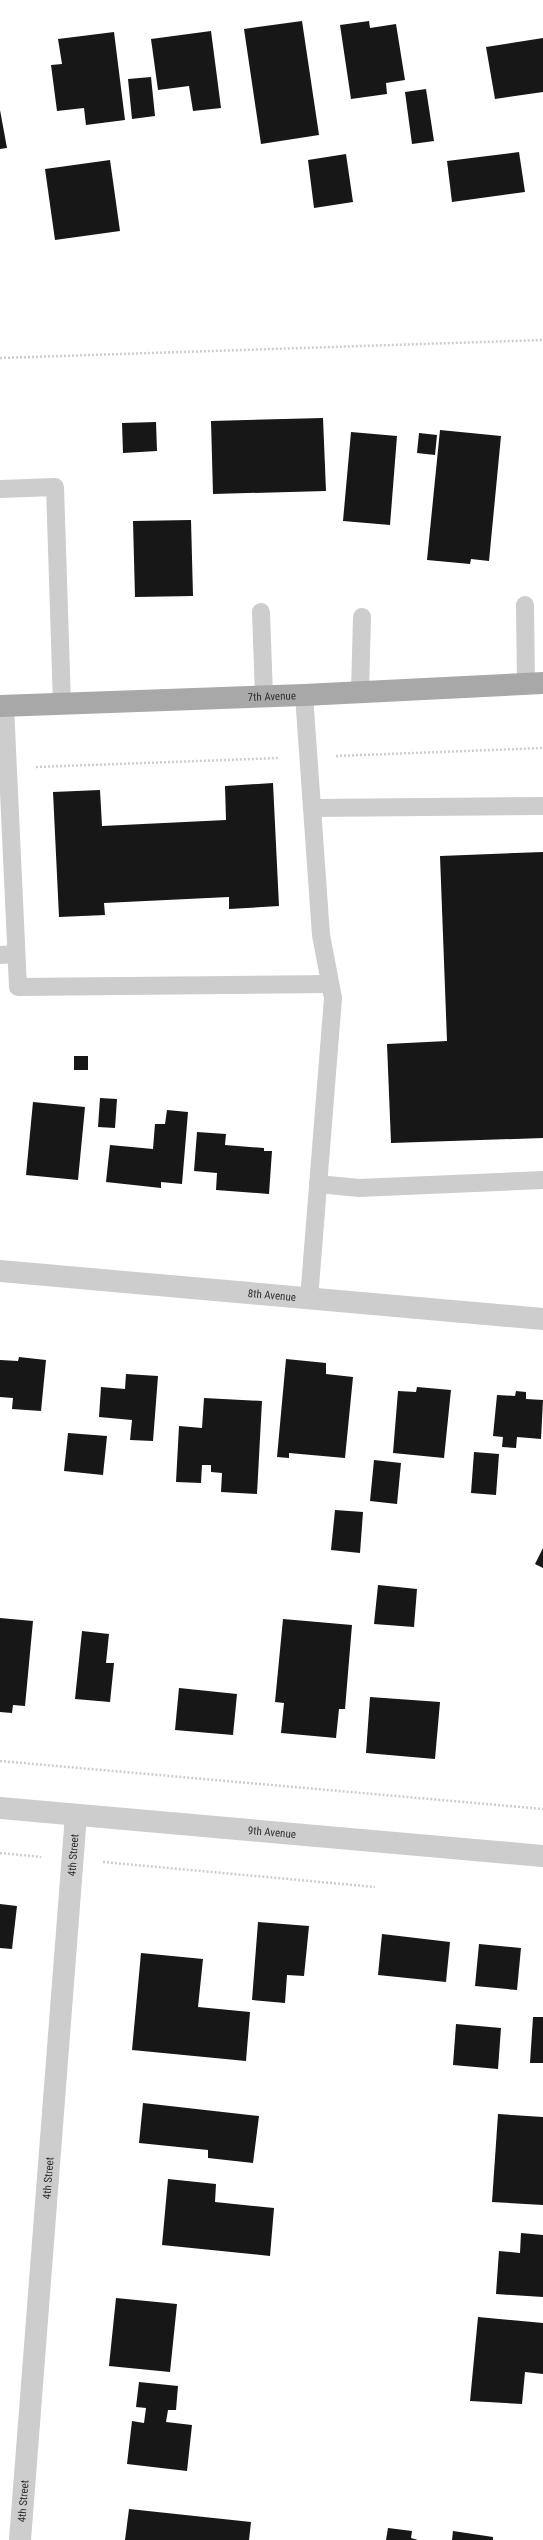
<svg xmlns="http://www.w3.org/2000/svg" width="543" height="2540" font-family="'Roboto Condensed',sans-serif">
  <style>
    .building { fill: #171717 }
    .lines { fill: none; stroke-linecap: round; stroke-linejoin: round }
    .path { stroke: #cdcdcd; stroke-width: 2.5; stroke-dasharray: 2 2; stroke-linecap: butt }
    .service { stroke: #cdcdcd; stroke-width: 18 }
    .minor { stroke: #cdcdcd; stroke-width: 22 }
    .primary { stroke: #a8a8a8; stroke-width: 22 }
    .labels { text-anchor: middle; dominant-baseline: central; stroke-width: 4; stroke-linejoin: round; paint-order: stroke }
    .street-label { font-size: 11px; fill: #303030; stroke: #fff }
  </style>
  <rect width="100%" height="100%" fill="#fff"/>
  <!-- building -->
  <g class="building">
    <path d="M302,21L319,135L261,144L244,29Z"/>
    <path d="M369,21L370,28L396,24L405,80L386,83L387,94L351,99L340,25Z"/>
    <path d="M211,31L221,108L193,111L189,86L158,90L151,39Z"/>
    <path d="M114,32L125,120L86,125L84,108L57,111L51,65L62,64L58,39Z"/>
    <path d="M543,38V92L495,99L486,47Z"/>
    <path d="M151,77L155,116L132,119L128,79Z"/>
    <path d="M426,89L434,141L412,144L405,92Z"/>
    <path d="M0,110L7,148L0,149Z"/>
    <path d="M519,152L525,192L452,202L447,161Z"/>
    <path d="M346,154L353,202L314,208L308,160Z"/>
    <path d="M110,160L120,231L55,240L45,169Z"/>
    <path d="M323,418L326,491L213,494L211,421Z"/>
    <path d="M156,422L157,451L123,453L122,423Z"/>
    <path d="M440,430L501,436L489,561L471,559L470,564L427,560Z"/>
    <path d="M351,432L397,436L390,525L343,521Z"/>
    <path d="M419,433L437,435L435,455L417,453Z"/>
    <path d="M191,520L193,596L135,597L133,521Z"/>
    <path d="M273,783L279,906L229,909V897L104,903L105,915L59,917L53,792L100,790L102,826L226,820L225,786Z"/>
    <path d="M543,852V1138L391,1143L387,1044L447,1041L440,856Z"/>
    <rect x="74" y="1056" width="14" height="14"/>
    <path d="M100,1098L117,1099L115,1128L98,1127Z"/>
    <path d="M33,1102L85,1107L78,1180L26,1175Z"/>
    <path d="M167,1110L188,1112L182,1184L161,1182V1188L106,1182L110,1145L153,1149L155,1124H165Z"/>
    <path d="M197,1132L226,1134L225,1145L264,1148V1151H272L269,1194L216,1190L217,1173L194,1171Z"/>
    <path d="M19,1357L46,1360L41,1411L12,1409L13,1398L0,1397V1360L18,1361Z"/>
    <path d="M286,1359L326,1363V1374L353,1377L345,1458L289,1453V1458L277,1457Z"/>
    <path d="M126,1374L158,1376L153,1441L130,1440L132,1420L99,1417L101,1387L125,1389Z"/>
    <path d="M417,1387L451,1390L444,1458L393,1453L398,1391L416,1392Z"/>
    <path d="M516,1391L526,1392V1399L543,1400L541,1439L517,1437L516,1448L502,1447L503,1437L493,1436L497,1395L515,1396Z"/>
    <path d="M204,1398L262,1401L257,1494L221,1492L222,1473L211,1472V1465H202L201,1483L176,1482L179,1426L202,1428Z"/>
    <path d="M68,1433L107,1436L103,1475L64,1471Z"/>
    <path d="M474,1452L499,1454L496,1495L471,1493Z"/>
    <path d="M374,1460L401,1463L397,1504L370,1501Z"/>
    <path d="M335,1510L363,1512L360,1553L331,1550Z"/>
    <path d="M543,1548V1568L535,1564Z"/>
    <path d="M378,1585L417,1589L414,1627L374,1624Z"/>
    <path d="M0,1618L33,1621L25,1706L13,1705L12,1713L0,1712Z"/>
    <path d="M283,1619L352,1625L345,1709H339L336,1738L281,1733L284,1703L275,1702Z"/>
    <path d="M82,1631L109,1634L106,1663H114L110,1702L75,1699Z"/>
    <path d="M179,1688L237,1694L233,1735L175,1730Z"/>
    <path d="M370,1697L440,1702L435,1759L366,1753Z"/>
    <path d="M0,1904L17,1906L12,1949L0,1948Z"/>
    <path d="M258,1922L309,1926L304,1976L287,1975L285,2003L252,2000Z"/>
    <path d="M382,1934L450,1942L446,1982L378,1975Z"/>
    <path d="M479,1944L521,1948L517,1990L475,1986Z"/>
    <path d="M141,1953L203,1959L198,2007L250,2012L246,2061L132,2050Z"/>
    <path d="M533,2017H543V2063H530Z"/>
    <path d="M456,2024L501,2028L498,2069L453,2065Z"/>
    <path d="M143,2103L259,2116L253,2163L208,2158V2150L139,2143Z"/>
    <path d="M498,2114L543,2117V2205L492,2202Z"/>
    <path d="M168,2179L216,2184L215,2202L274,2208L270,2256L162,2245Z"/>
    <path d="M521,2233L543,2235V2297L496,2294L499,2251L520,2253Z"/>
    <path d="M116,2298L177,2304L170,2372L109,2366Z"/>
    <path d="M478,2317L543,2323V2374L525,2372L522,2404L470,2401Z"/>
    <path d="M139,2382L178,2386L176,2410H168L166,2422L192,2425L187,2471L127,2464L132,2421L144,2423L146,2408L136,2407Z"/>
    <path d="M129,2509L251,2522L249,2540H125Z"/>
    <path d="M388,2528L412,2531L411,2538L418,2540H386Z"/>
    <path d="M453,2531L493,2537V2540H452Z"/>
  </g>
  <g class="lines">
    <!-- path -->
    <g class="path">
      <path d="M0,358L543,340"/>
      <path d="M336,756L543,748"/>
      <path d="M36,767L279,758"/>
      <path d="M0,1761L543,1809"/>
      <path d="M0,1853L41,1857"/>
      <path d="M103,1862L375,1887"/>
    </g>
    <!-- service -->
    <g class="service">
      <path d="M0,489L55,487L62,704"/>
      <path d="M525,605L526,684"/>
      <path d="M261,612L264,696"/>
      <path d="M360,692L362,617"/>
      <path d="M304,695L321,935L333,998L309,1299"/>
      <path d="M5,706L18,987L330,984"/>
      <path d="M312,808L543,806"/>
      <path d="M0,955L16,954"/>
      <path d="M318,1184L359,1188L543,1180"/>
    </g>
    <!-- minor -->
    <g class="minor">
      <path id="s1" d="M0,1271L543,1319"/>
      <path id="s2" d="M0,1808L543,1856"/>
      <path id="s3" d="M20,2540L76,1815"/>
    </g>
    <!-- primary -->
    <path class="primary" id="s4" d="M0,706L304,695L543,683"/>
  </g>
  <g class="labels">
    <!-- street labels -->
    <g class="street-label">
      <text stroke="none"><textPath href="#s4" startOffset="272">7th Avenue</textPath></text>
      <text stroke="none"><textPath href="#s1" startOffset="273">8th Avenue</textPath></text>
      <text stroke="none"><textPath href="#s2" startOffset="273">9th Avenue</textPath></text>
      <text stroke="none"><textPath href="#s3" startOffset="687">4th Street</textPath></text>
      <text stroke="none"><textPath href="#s3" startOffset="363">4th Street</textPath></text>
      <text stroke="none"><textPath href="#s3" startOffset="39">4th Street</textPath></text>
    </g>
  </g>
</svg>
